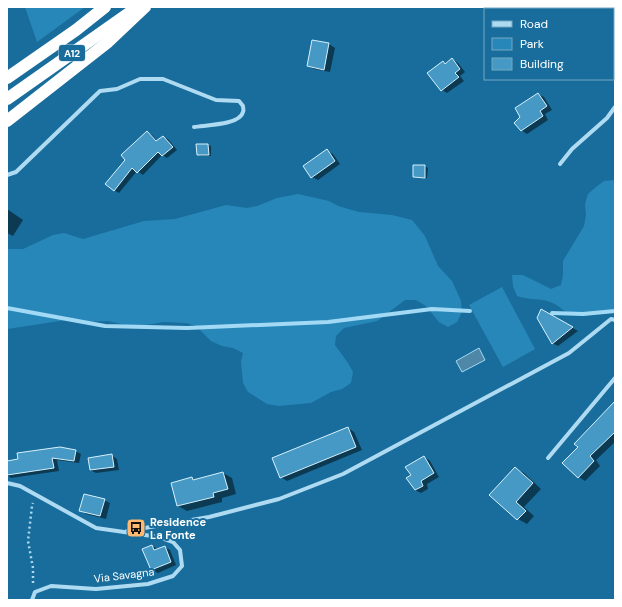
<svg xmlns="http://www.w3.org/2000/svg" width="622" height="607" font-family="'DM Sans',sans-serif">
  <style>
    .green { fill: #2887b9 }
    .water { fill: #4e87a7; stroke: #a2d9f4 }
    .shadow { fill: #0007 }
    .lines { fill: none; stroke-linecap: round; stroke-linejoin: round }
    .stream { stroke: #a2d9f4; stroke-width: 4 }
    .building { fill: #4599c4; stroke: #d7f0fc }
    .path { stroke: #afdbf2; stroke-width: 2.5; stroke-dasharray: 2 3; stroke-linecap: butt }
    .street { stroke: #afdbf2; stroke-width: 4 }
    .highway { stroke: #fff; stroke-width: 12 }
    .labels { text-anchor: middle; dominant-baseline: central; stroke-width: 4; stroke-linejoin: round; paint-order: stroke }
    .shield { fill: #186d9c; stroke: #bad3e1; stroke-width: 1 }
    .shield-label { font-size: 10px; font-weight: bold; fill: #fff }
    .poi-label { font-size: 11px; font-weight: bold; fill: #fff; stroke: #186d9c; text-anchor: start }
    .street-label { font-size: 11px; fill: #fff; stroke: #186d9c }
  </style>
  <rect width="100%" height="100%" fill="#186d9c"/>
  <!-- green -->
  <g class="green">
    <path d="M25,7H85L37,42Z"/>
    <path d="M615,180V311H610C597,313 580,320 568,313C561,309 556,303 547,301C536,298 528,300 517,296L513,286L512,275H523L551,289L561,285L563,275V261L584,226L586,215L585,204L588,194L596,187L604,181Z"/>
    <path d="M298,194L329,201L338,206L359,212L392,215L412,220L425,236L438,266L452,281L461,301L462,312L457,322L448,327L439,322L426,306L416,300H405L377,321L344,328L336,336L335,345L348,363L353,372L351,383L342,389L331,392L311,403L278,406L267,404L248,392L243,383L241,362L243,353L233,348L222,346L211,341L196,326L186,323L163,322L141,326H130L108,321L84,322L73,319L7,329V249H23L53,235L64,233L83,239L144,221L175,219L226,205L247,208L257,206L277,198Z"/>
    <path d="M502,287L535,349L503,367L469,305Z"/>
  </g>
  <!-- water -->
  <path class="water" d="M479,348L485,360L462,372L456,361Z"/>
  <!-- shadow -->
  <g class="shadow">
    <path d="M313,41L329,44L335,48L330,72L314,69L308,66Z"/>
    <path d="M452,59L458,63L465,72L460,76L464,81L447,93L442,90L443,62L446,64Z"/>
    <path d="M538,94L544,97L552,110L545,114L548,120L527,134L521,130L522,117Z"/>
    <path d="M147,132L152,135L158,142L163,137L168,139L177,150L167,158L162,155L143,175L137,171L119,193L114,190Z"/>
    <path d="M208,145L211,146V156H200L198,154Z"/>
    <path d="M327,151L333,154L340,164L318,180L312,177Z"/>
    <path d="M414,166H425L428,168L427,178H416L414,177Z"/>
    <path d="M7,209L23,220L13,236L7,233Z"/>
    <path d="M542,310L578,331L558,346L552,343Z"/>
    <path d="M615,403V442L596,460L600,466L585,481L579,477L564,463L579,447Z"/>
    <path d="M348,428L354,432L362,450L287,481L281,477Z"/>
    <path d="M75,451L81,454L79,463L57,460L59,471L11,478L7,475V462Z"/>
    <path d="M111,455L117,459L119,470L96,473L90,470Z"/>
    <path d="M424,457L430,461L439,477L427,484L428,489L421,493L415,490L412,475Z"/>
    <path d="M515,468L524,473L541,489L524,507L534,516L527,524L518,519L491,494Z"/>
    <path d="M223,473L232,478L236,494L222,498V502L187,511L178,506L192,478L196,480Z"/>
    <path d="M104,500L110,503L106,519L86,514L81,510Z"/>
    <path d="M152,546L158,549L164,547L170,550L176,565L158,573L152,570L144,549Z"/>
  </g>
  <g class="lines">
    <!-- stream -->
    <g class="stream">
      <path d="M7,308L105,326L187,328L328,322L432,309L470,311"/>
      <path d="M552,313L583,314L615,311"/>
    </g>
  </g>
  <!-- building -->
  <g class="building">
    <path d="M312,40L329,43L324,70L307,66Z"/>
    <path d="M452,58L460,69L455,73L459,77L441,91L427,73L443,61L445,64Z"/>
    <path d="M538,93L547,106L540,111L543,116L521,131L514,123L520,117L515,108Z"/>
    <path d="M147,131L156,141L163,136L173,147L162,156L158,152L137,173L132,168L114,191L105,184L125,160L121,155Z"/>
    <path d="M196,144H208L209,155H197Z"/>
    <path d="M327,149L335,161L311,178L303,166Z"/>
    <path d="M413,165H425V178L413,177Z"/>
    <path d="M541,309L573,327L552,344L537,318Z"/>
    <path d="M615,401V432L590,456L594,461L578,478L562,463L578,447L574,444Z"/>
    <path d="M348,427L356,447L280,478L272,458Z"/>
    <path d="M60,447L76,450L74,461L52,458L54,468L7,475V461L18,459L17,453Z"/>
    <path d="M112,454L114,467L90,470L88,458Z"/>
    <path d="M424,456L434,473L421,481L423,486L415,490L406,478L411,475L405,467Z"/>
    <path d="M515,467L533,483L516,502L526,511L517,520L489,495Z"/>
    <path d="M223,472L228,489L213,493L214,497L177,506L171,483L192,477L193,480Z"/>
    <path d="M84,494L105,499L100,516L79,511Z"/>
    <path d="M152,545L154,550L165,546L171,562L151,570L142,549Z"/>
  </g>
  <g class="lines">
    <!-- path -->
    <path class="path" d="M33,583V568L28,541L32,506L33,503"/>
    <!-- street -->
    <g class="street">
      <path d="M560,164L572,149L607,118L615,107"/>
      <path d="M7,175L16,172L100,91L117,89L140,79H163L216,100L239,101L243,106C243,108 244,110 243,112C240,125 206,125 194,127"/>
      <path d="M548,458L615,378"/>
      <path d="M7,483L20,486L96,528L159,537L173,542L180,550L182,566L173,576L148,584L96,589L51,586L35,592L32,600"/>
      <path d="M127,531L209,517L279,499L343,474L569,353L611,319L615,320"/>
    </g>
    <!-- highway -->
    <g class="highway">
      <path d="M7,78L76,30L105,7"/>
      <path d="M7,99L132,11"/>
      <path d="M7,121L108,42L145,7"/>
    </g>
  </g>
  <!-- icons -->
  <defs>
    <g id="bus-square" transform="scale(1)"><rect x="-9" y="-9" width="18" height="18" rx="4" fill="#ffb870" stroke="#186d9c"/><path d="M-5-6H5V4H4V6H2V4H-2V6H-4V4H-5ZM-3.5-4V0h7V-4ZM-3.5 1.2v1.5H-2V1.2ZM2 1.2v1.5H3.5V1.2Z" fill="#111"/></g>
  </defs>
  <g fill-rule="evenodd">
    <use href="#bus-square" x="136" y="528"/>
  </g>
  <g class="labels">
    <!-- shield labels -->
    <rect class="shield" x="59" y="45" width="26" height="16" rx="3"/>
    <g class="shield-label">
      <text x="72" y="53">A12</text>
    </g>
    <!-- poi labels -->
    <g class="poi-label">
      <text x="150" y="522">Residence<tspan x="150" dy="13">La Fonte</tspan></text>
    </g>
    <!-- street labels -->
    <g class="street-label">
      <text transform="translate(124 575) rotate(-7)">Via Savagna</text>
    </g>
  </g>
  <!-- border -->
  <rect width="622" height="607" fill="none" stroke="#ffffff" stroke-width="16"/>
  <!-- legend -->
  <rect x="484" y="8" width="130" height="72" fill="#186d9c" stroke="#74a7c4"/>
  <rect x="492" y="21" width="20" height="6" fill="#afdbf2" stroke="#74a7c4"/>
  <text x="520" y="28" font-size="12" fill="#ffffff">Road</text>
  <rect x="492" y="38" width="20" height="12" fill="#2887b9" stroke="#74a7c4"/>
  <text x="520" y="48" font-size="12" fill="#ffffff">Park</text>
  <rect x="492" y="58" width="20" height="12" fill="#4599c4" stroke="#74a7c4"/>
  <text x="520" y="68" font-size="12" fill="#ffffff">Building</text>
</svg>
